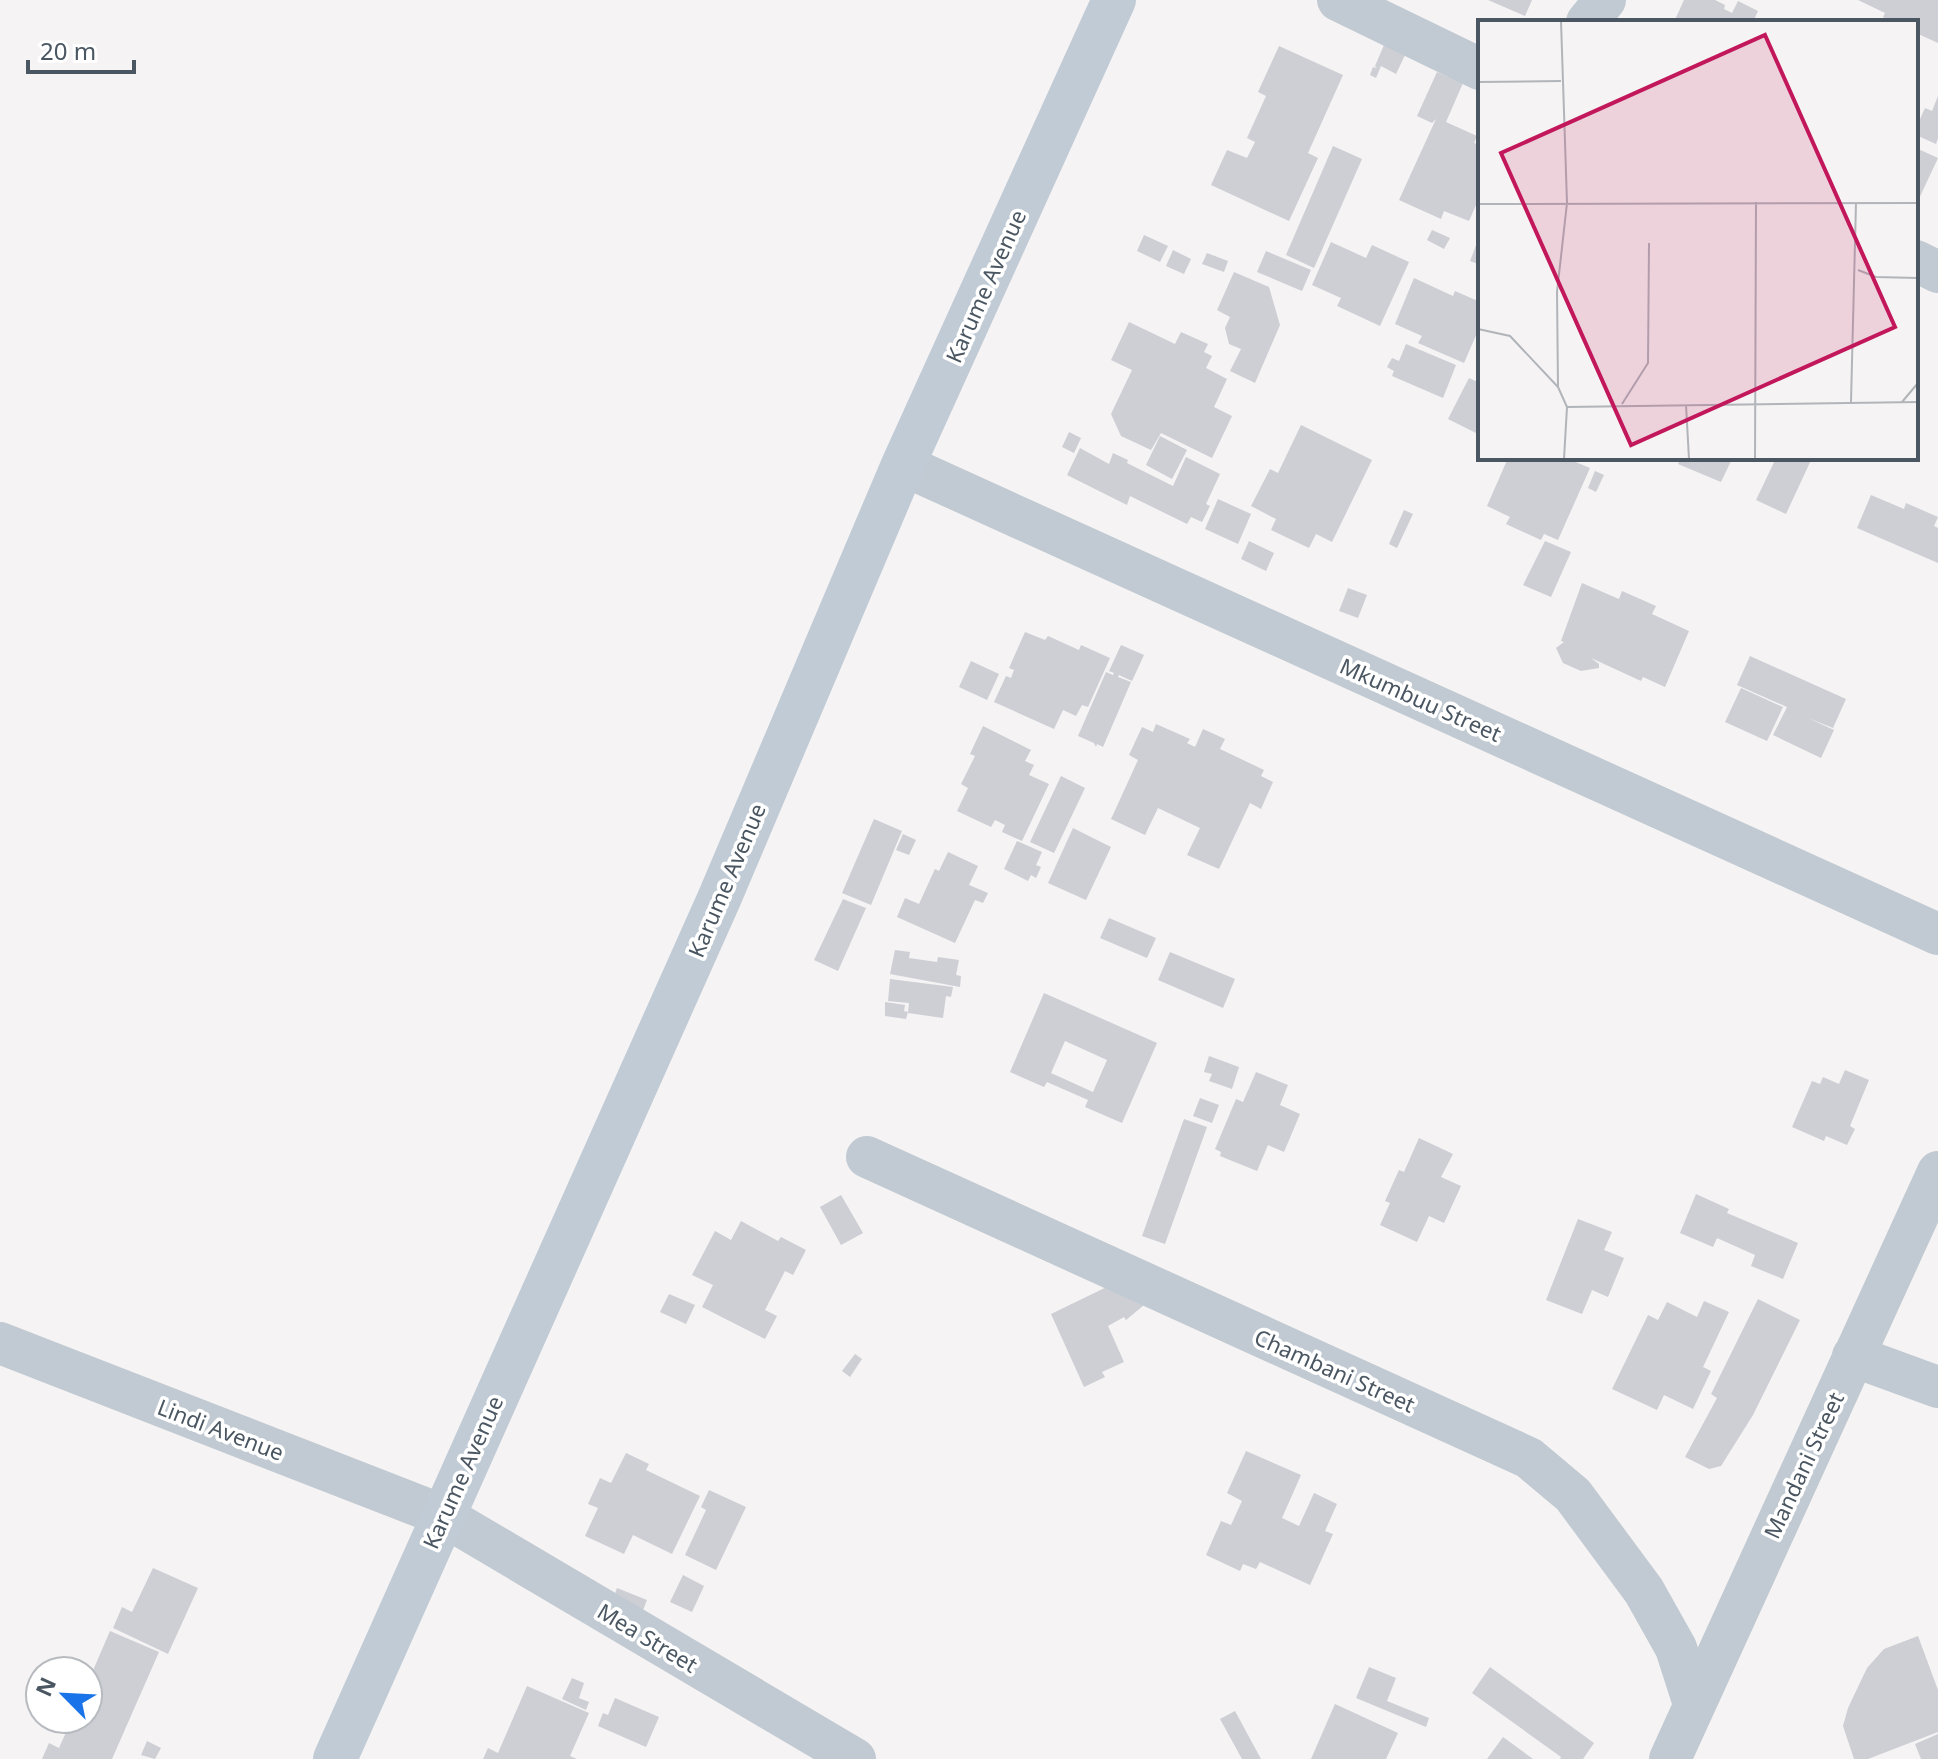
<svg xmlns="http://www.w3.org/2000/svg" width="1938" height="1759" font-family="'Noto Sans',sans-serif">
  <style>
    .building { fill: #cdcfd5; fill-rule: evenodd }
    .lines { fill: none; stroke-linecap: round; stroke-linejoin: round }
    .street { stroke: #c1cad2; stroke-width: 42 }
    .secondary { stroke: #c1cbd6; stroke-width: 44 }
    .labels { text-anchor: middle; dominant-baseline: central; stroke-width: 7; stroke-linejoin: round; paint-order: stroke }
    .street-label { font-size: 22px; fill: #4a5661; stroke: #fff }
    .inset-road { fill: none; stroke: #b1b4b9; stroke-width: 2 }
    .view { fill: #c2185b; fill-opacity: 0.15; stroke: #c2185b; stroke-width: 4 }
    .inset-edge { fill: none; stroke: #4a5661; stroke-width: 4 }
  </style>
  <rect width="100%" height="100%" fill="#f5f3f3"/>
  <!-- building -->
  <g class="building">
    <path d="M1488,0H1532L1525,16Z"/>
    <path d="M1684,0H1715L1725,5L1724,9L1732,13L1738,1L1758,11L1753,22H1674Z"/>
    <path d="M1858,0H1938V43L1916,33V22H1893L1883,17L1885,13Z"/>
    <path d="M1384,45L1406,53L1396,74L1381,66L1376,78L1370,75L1373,67L1377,68L1375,66Z"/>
    <path d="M1279,46L1343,75L1308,153L1318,158L1289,221L1211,185L1227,150L1247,158L1255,142L1247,138L1266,96L1258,92Z"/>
    <path d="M1437,72L1463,83L1446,122L1477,136L1474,143L1480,145V196L1469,221L1444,211L1441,219L1399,200L1436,119L1432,123L1417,116Z"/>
    <path d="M1938,96V138L1936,144L1916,135V128L1925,108L1932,111Z"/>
    <path d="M1333,146L1362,159L1314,268L1286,255Z"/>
    <path d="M1916,148L1938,158L1916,205Z"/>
    <path d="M1432,230L1450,238L1444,249L1427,240Z"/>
    <path d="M1144,235L1168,246L1160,262L1137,251Z"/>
    <path d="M1480,235V265L1470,261Z"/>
    <path d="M1331,242L1366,258L1372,245L1409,262L1380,326L1337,306L1341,298L1312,285Z"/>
    <path d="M1173,250L1191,259L1184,274L1166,266Z"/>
    <path d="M1266,251L1311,270L1302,291L1257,272Z"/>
    <path d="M1207,253L1228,261L1224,272L1202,264Z"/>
    <path d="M1234,272L1269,287L1280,325L1255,383L1230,371L1241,349L1229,344L1225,328L1230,317L1217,310Z"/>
    <path d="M1414,278L1453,296L1455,291L1480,302V326L1464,363L1418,343L1422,336L1395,324Z"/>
    <path d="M1129,322L1175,344L1181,332L1208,344L1204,352L1212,356L1206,368L1227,379L1214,407L1232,416L1212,458L1161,433L1151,450L1121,436L1111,414L1132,370L1111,360Z"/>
    <path d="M1406,344L1456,365L1443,398L1392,376L1394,371L1387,367L1392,358L1399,361Z"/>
    <path d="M1469,378L1480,383V435L1448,419Z"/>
    <path d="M1301,425L1372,460L1332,542L1316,534L1309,548L1271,530L1276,519L1251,506L1270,469L1278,473Z"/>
    <path d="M1069,432L1081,438L1074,453L1062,447Z"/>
    <path d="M1160,436L1187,450L1172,479L1146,465Z"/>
    <path d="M1080,448L1109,464L1113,453L1128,460L1127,463L1173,486L1186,457L1220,474L1206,504L1210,506L1202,522L1191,517L1187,524L1130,496L1127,505L1067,475Z"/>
    <path d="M1508,458H1566L1590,468L1558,540L1544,534L1541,540L1506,524L1510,517L1487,506Z"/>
    <path d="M1681,458H1725L1731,461L1721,482L1678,464Z"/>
    <path d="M1776,458H1812L1786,514L1756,500Z"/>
    <path d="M1595,471L1604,475L1596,492L1588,488Z"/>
    <path d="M1871,495L1904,509L1906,503L1938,517L1934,526L1938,528V563L1857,528Z"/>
    <path d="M1218,499L1251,514L1238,544L1205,529Z"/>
    <path d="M1404,510L1413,514L1397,548L1389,544Z"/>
    <path d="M1249,541L1274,553L1266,571L1241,559Z"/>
    <path d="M1545,541L1571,552L1551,597L1523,585Z"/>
    <path d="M1582,583L1619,599L1622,591L1656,606L1652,614L1689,631L1665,687L1643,677L1641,681L1591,658L1599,664V668L1581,671L1563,663L1556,648L1564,642L1561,641Z"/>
    <path d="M1348,588L1367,595L1358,618L1339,611Z"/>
    <path d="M1025,632L1045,640L1048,636L1079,650L1081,645L1110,658L1088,707L1082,705L1076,716L1063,710L1054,729L994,702L1006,676L1011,678L1014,670L1009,668Z"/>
    <path d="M1121,645L1144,655L1132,681L1119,675L1118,677L1131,682L1103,747L1097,744L1096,747L1094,743L1078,736L1106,672L1113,675L1114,673L1109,671Z"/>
    <path d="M1750,656L1846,699L1833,728L1808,718L1834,730L1821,758L1773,735L1787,707L1737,685Z"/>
    <path d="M971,661L999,674L987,700L959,687Z"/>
    <path d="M1741,688L1783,707L1767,741L1725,722Z"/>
    <path d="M1156,724L1190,739L1187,743L1195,747L1203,729L1225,739L1220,749L1264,770L1261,776L1273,782L1261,809L1250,803L1219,869L1187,855L1200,828L1158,808L1145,835L1111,819L1138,760L1129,755L1142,727L1153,732Z"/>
    <path d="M983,726L1031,750L1025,761L1034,765L1029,775L1049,784L1022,841L1002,832L1005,825L995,820L991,827L957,811L968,788L961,784L975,756L970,754Z"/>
    <path d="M1061,776L1085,788L1054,853L1030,842Z"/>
    <path d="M874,819L902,831L871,905L842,893Z"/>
    <path d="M1073,828L1111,847L1086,900L1048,883Z"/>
    <path d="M903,834L916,840L909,855L896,850Z"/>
    <path d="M1017,841L1042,852L1036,865L1041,867L1036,878L1031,875L1028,881L1004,869Z"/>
    <path d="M948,852L978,866L969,885L988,893L983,903L975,900L955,943L897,917L905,898L919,904L935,869L939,871Z"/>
    <path d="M843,899L866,908L838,971L814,960Z"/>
    <path d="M1109,918L1156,938L1147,958L1100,938Z"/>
    <path d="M895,950L910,952L909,958L937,962L938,957L959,960L956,975L961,976L960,987L890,974Z"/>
    <path d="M1170,952L1235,979L1223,1008L1158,980Z"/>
    <path d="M890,979L953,987L951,997L946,996L943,1018L908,1013L909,1003L888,1001Z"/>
    <path d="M1044,993L1157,1043L1122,1123L1085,1107L1088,1100L1047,1082L1044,1087L1010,1072ZM1065,1041L1107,1060L1093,1092L1051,1073Z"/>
    <path d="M885,1002L905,1005L904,1011L908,1012L906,1019L885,1016Z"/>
    <path d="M1209,1056L1239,1067L1232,1089L1209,1081L1212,1074L1204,1072Z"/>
    <path d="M1845,1070L1869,1080L1850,1126L1855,1129L1847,1145L1826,1136L1824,1141L1792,1127L1812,1081L1820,1084L1823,1077L1839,1084Z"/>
    <path d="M1256,1072L1288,1085L1280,1105L1300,1114L1284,1152L1268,1145L1257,1171L1220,1156L1221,1152L1215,1149L1236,1099L1243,1102Z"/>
    <path d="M1200,1098L1219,1105L1212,1123L1193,1116Z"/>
    <path d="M1184,1119L1207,1127L1165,1244L1142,1236Z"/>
    <path d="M1419,1138L1453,1154L1441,1177L1461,1186L1444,1223L1429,1216L1417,1242L1380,1225L1390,1203L1385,1201L1399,1170L1404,1172Z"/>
    <path d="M1696,1194L1729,1209L1727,1213L1798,1243L1783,1279L1751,1266L1755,1255L1717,1238L1713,1247L1680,1233Z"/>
    <path d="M841,1195L863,1233L841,1245L820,1207Z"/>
    <path d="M1578,1219L1612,1232L1604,1250L1624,1258L1608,1297L1592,1290L1582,1314L1546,1300Z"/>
    <path d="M741,1221L778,1241L781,1237L806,1250L793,1275L785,1271L765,1310L777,1316L765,1339L702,1307L713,1285L692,1275L715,1231L731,1240Z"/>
    <path d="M1117,1282L1150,1300L1126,1320L1124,1317L1108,1326L1124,1362L1102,1372L1105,1377L1084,1387L1051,1314Z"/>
    <path d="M669,1294L695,1305L686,1324L660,1312Z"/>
    <path d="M1758,1299L1800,1320L1753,1415L1721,1466L1709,1469L1685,1457L1717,1398L1711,1394Z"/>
    <path d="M1704,1301L1729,1312L1703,1367L1711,1371L1693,1409L1664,1395L1657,1410L1612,1389L1648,1315L1658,1320L1667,1302L1697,1317Z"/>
    <path d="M855,1354L862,1359L850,1377L842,1371Z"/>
    <path d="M1246,1451L1301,1475L1282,1518L1299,1526L1314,1493L1337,1504L1325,1531L1333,1534L1310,1585L1260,1562L1256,1569L1243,1564L1240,1571L1206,1555L1221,1521L1231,1525L1242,1501L1227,1493Z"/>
    <path d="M626,1453L649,1464L646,1470L700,1496L672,1554L633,1535L624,1554L585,1536L598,1508L588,1504L600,1478L611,1483Z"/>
    <path d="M709,1490L746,1507L716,1570L685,1555L706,1510L701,1507Z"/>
    <path d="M153,1568L198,1588L168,1654L113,1628L122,1607L132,1612Z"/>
    <path d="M683,1575L704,1586L692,1612L670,1602Z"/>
    <path d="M617,1588L647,1600L641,1615L612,1602Z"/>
    <path d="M110,1631L159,1652L112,1759H42L49,1743L59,1748L72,1719H88V1682Z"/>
    <path d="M1918,1636L1938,1690V1732L1868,1759H1854L1843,1726L1848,1708L1867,1668L1884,1649Z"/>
    <path d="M1369,1667L1396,1678L1387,1701L1429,1718L1426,1727L1356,1698Z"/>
    <path d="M1490,1667L1594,1743L1583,1759H1560L1561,1757L1472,1693Z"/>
    <path d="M572,1678L584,1683L579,1698L589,1702L586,1710L562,1699Z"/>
    <path d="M527,1686L589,1713L570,1756L577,1759H483L488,1748L498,1753Z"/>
    <path d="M615,1698L659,1717L646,1747L598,1726L603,1713L608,1715Z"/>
    <path d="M1335,1704L1398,1733L1386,1759H1311Z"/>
    <path d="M1235,1711L1261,1759H1242L1220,1719Z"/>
    <path d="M1938,1734V1759H1921L1915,1744Z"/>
    <path d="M1503,1737L1533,1759H1487Z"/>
    <path d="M147,1741L161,1748L155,1759L141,1755Z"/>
  </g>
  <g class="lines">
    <!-- street -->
    <g class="street">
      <path d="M1338,0L1480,69"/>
      <path d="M1587,22L1605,0"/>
      <path d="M1916,261L1938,272"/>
      <path d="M903,465L1938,934"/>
      <path d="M867,1157L1529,1458L1573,1495L1644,1591L1676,1648L1694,1704"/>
      <path d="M0,1343L442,1515L855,1759"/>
      <path d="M1853,1356L1938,1387"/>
      <path d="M1670,1759L1938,1172"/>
    </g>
    <!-- secondary -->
    <path class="secondary" d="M335,1759L719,899L903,465L1114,0"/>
  </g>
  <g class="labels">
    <!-- street labels -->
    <g class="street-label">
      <text transform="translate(985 286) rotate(-66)">Karume Avenue</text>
      <text transform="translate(1421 699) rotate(24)">Mkumbuu Street</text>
      <text transform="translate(726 880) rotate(-67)">Karume Avenue</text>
      <text transform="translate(1335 1370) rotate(24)">Chambani Street</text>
      <text transform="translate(221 1429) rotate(21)">Lindi Avenue</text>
      <text transform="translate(1803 1465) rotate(-65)">Mandani Street</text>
      <text transform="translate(462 1472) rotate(-66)">Karume Avenue</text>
      <text transform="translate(648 1637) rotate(31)">Mea Street</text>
    </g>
  </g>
  <!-- overview -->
  <g transform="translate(1478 20)">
    <rect width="440" height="440" fill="#f5f3f3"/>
    <path class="inset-road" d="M83,1L89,183L79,272L80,367L89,387L86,439M0,62L83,61M0,184L440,183M380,250L398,257L440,258M0,309L32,316L80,367M373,382L378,183M424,382L440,363M144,384L170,343L171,223M208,385L211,439M89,387L440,382M277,439L278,182"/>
    <path class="view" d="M287,15L417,307L153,425L23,133Z"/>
    <rect width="440" height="440" class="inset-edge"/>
  </g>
  <!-- north arrow -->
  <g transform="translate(64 1695) rotate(294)"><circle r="38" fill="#ffffff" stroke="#b7bbc0" stroke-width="2"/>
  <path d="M0-6L14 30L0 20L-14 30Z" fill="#1a73e8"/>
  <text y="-12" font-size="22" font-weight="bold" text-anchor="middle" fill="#4a5661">N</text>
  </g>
  <!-- scale -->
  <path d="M28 60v12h106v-12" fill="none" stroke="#4a5661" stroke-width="4"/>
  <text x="40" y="60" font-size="24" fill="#4a5661" stroke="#ffffff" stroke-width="6" paint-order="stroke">20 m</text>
</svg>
